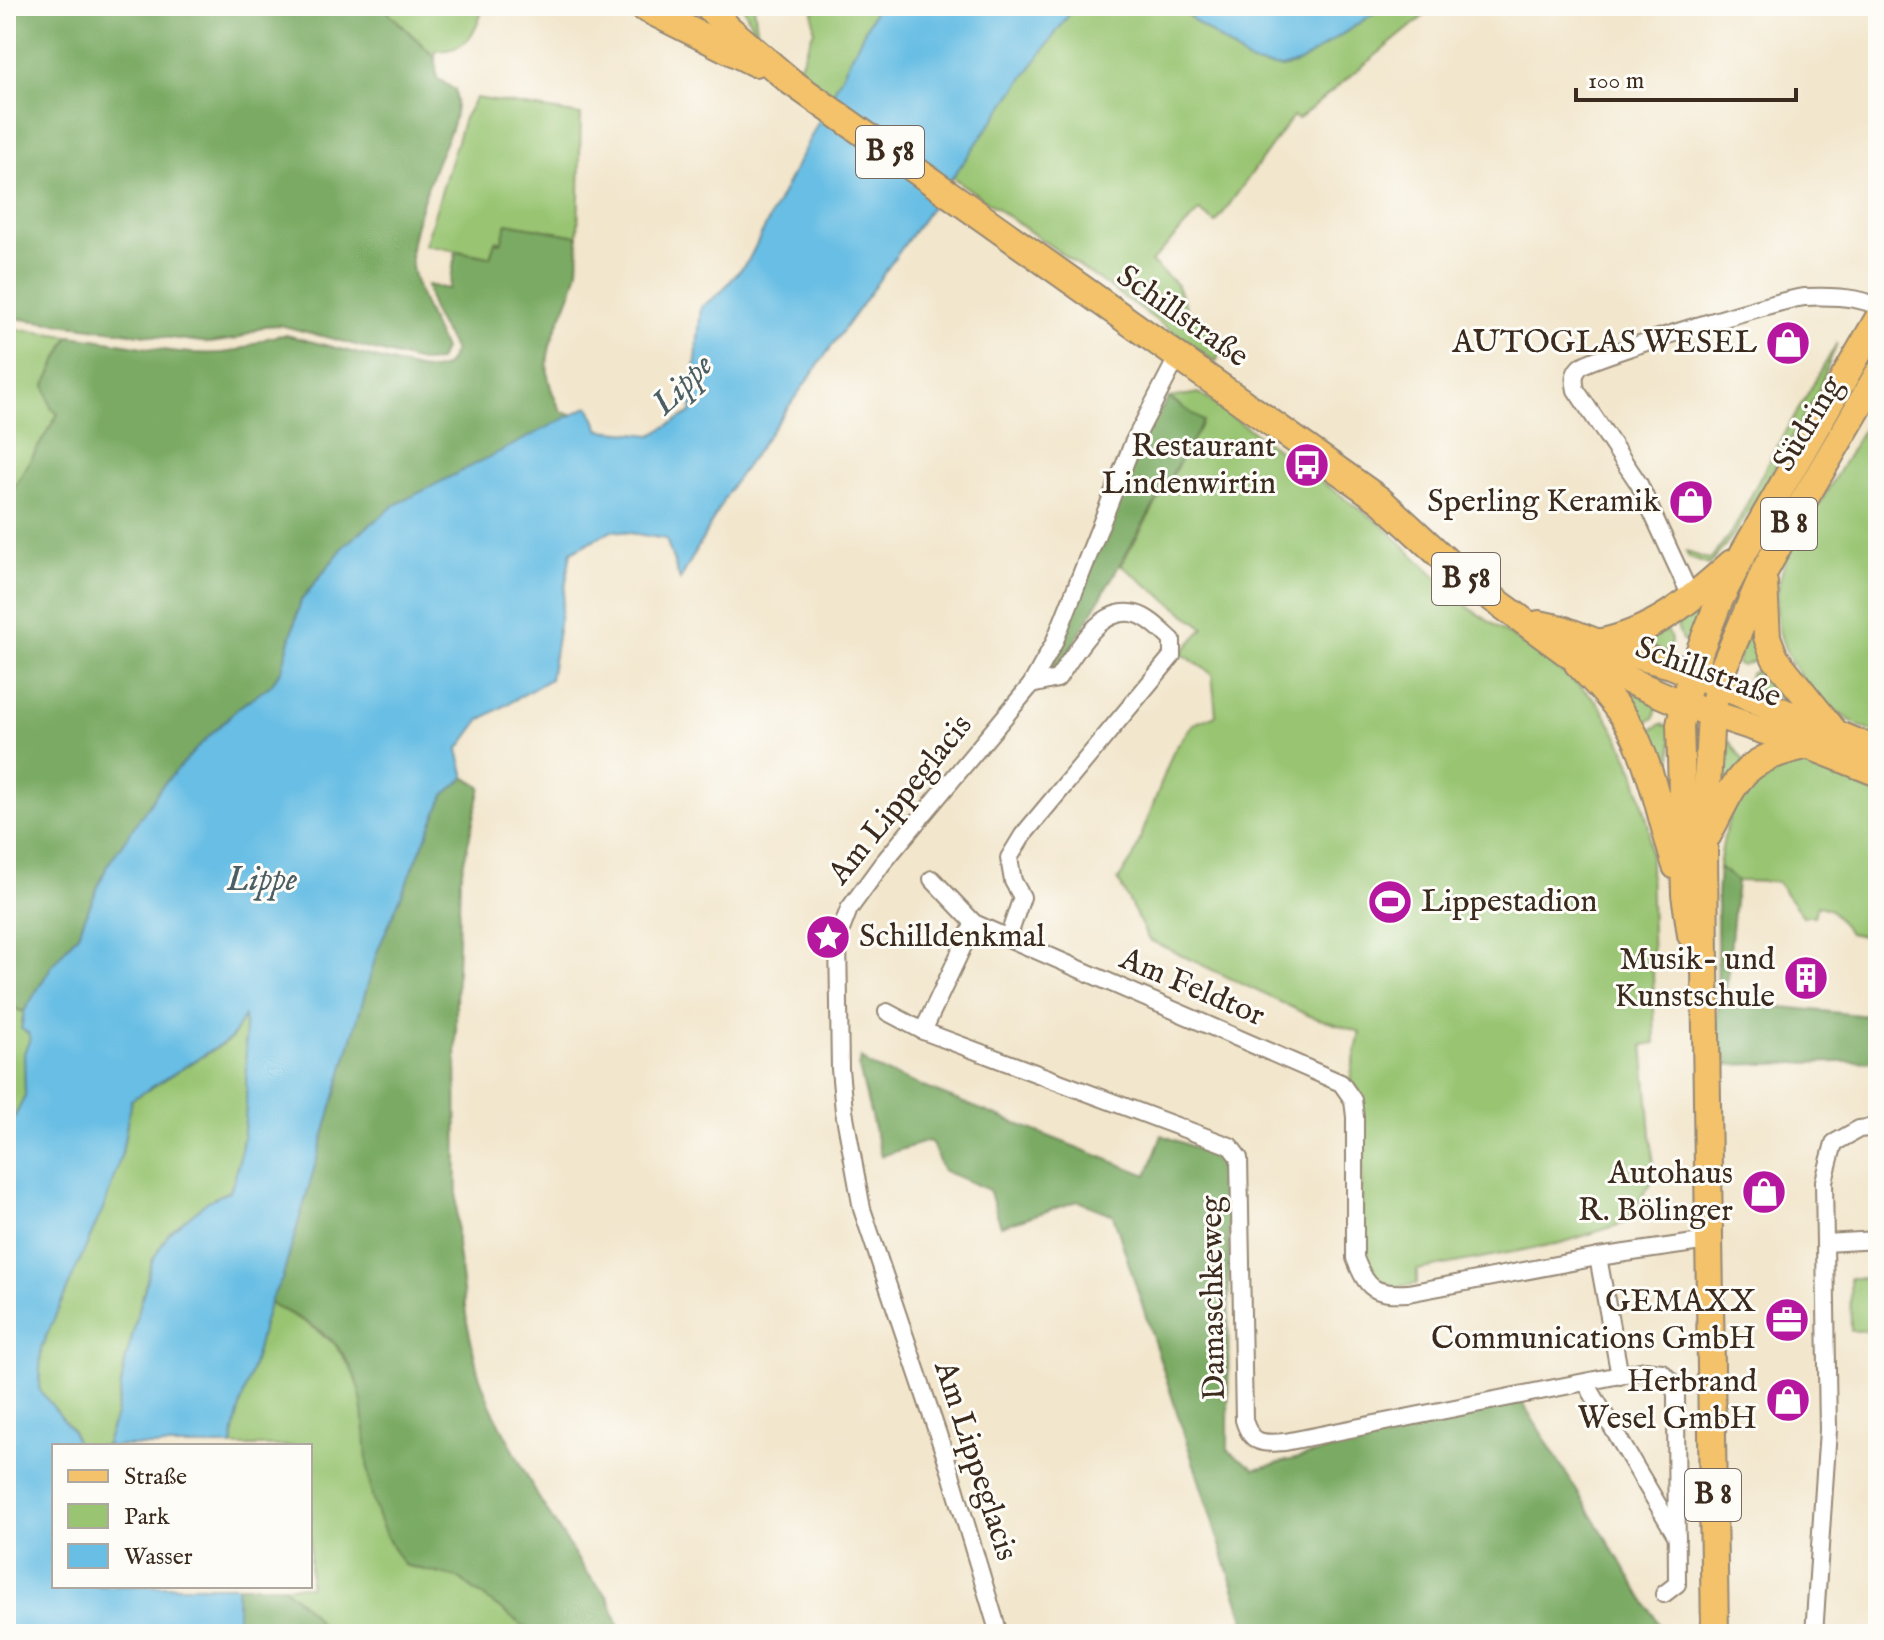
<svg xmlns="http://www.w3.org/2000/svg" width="1884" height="1640" font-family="'IM FELL English',serif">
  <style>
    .green { fill: #99c572; stroke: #6a7848; stroke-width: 2 }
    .forest { fill: #7aaa64; stroke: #5a6a41; stroke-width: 2 }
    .water { fill: #68bee4; stroke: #527481; stroke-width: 2 }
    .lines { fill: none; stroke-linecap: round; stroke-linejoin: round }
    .minor-casing { stroke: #968875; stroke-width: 20 }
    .primary-casing { stroke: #968875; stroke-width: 30 }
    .minor { stroke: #fff; stroke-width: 16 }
    .primary { stroke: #f3c26a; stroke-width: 26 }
    .labels { text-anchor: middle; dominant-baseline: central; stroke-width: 6; stroke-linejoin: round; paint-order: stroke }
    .shield { fill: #fdfcf7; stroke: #75695f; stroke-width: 2 }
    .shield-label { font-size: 30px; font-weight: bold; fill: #3b2a1e }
    .street-label { font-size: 32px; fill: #3b2a1e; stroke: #fdfcf7 }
    .poi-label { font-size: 32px; fill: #3b2a1e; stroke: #fdfcf7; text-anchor: end }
    .water-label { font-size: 34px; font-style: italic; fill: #4b5e63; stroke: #fdfcf7 }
  </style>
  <rect width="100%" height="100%" fill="#fdfcf7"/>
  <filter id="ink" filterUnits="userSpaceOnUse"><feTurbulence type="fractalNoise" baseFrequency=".0125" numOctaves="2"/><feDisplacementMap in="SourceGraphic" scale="16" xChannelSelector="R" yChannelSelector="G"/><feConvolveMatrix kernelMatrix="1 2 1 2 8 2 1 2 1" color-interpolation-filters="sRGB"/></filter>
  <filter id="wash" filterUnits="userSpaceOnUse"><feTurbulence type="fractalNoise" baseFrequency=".006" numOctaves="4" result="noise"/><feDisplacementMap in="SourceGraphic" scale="32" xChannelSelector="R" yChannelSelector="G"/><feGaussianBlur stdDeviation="1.8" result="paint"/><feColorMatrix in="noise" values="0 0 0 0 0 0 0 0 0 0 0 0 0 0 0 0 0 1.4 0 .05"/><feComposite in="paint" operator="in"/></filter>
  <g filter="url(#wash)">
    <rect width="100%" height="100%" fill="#f2e6cc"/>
    <!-- green -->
    <g class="green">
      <path d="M381,6H484C474,34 470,50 436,51L435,57Z"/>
      <path d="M743,6H754L757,29L774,46L771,50L757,36Z"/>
      <path d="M813,6H877L834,94L798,70L814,30Z"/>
      <path d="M1075,6H1175L1252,64L1282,68L1300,62L1385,6H1436L1298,119L1293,116L1216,223L1199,211L1151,262L1176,284L1187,309L1225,341L1216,362L952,177Z"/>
      <path d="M476,98L581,115L578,236L510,224L503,242L496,240L490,257L425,245L464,118Z"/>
      <path d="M6,328L69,336L45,385L58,414L6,501Z"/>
      <path d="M1837,343L1816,396L1769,477L1737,531L1709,565L1689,558L1686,552L1708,559L1711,558L1735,527L1771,457Z"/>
      <path d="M1199,393L1382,525L1468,607L1547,661L1593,697L1602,709L1621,742L1634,771L1649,827L1655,1043L1643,1045L1655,1177L1625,1223L1561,1243L1417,1270V1284L1396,1287L1378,1281L1362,1258V1098L1350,1079L1360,1032L1310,1016L1149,940L1118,880L1133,858L1173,752L1193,724L1216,715L1212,674L1181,653L1204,628L1121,565L1203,421L1169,398Z"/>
      <path d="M1878,404V735C1811,705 1758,646 1783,568C1789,549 1804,531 1813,515C1835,478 1856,441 1878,404Z"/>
      <path d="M1711,597L1688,643L1682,641L1675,621Z"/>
      <path d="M1752,620L1769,656L1742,666L1737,664Z"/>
      <path d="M1666,626L1671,640L1669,656L1627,642Z"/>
      <path d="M1772,664L1804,707L1747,686L1750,674Z"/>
      <path d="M1606,681L1658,703L1654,718L1637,728Z"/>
      <path d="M1661,724L1672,727L1670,817L1641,736Z"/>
      <path d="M1722,740L1730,742L1745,763L1719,797Z"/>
      <path d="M1796,758L1826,764L1878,786V939L1849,933L1831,910L1817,905L1814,916H1803L1777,882L1737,881L1719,867C1724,831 1733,780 1771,765C1779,762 1788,760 1796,758Z"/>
      <path d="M6,1005L24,1012L21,1028L28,1033L30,1039L24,1054L25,1096L13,1120L6,1147Z"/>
      <path d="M244,1014C247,1073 251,1135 230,1191L208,1201L152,1261L125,1363L116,1415L105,1446H77L73,1432L39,1389L41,1348L122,1153L131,1100L231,1039Z"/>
      <path d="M1850,1278H1878V1330L1851,1331Z"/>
      <path d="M268,1302L305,1322L335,1344L360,1383L404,1565L458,1578L534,1634H328L307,1608L282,1586H310V1446H232L234,1419L254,1362Z"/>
    </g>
    <!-- forest -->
    <g class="forest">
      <path d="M6,6H382L435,57L437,78L455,90C461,122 442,144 433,172C425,194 413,227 411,250C408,277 433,324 444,349L439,361L420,362L280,325L264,326L237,339L210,343L6,317Z"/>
      <path d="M507,223L578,236C578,248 580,263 577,274C564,327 527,354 562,412L576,415L395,505L346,544L301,600L282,669L271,685L238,708L135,827L107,866L78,934L53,964L24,1012L6,1005V501L58,414L51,408L45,385L69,336C119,341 172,356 222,353C246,352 261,335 286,335L417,369C435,372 450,370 454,350L432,310L427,285L449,289L456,251L490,257L495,242L501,243Z"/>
      <path d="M1169,398L1203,421L1055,676L1043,672L1058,647L1149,427Z"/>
      <path d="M465,777L481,787L460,879L456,1004L457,1244L467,1322L478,1372L491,1407L537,1495L585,1571L608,1597L622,1634H534L458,1578L404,1565C389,1544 376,1517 371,1492C361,1440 373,1388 336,1345C319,1326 290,1314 268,1302L282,1279L377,952L444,795Z"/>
      <path d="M1719,867L1737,881L1725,1001L1878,1017V1061L1718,1065L1717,897Z"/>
      <path d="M861,1058L870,1066L1147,1175L1162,1135L1224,1159L1229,1168L1228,1450L1255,1469L1522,1402L1665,1634H1249L1113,1215L1078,1201L1001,1226L989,1190L942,1170L932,1143L928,1141L881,1156L859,1068Z"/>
      <path d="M237,1586H282L307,1608L328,1634H237Z"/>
    </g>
    <!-- water -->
    <g class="water">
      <path d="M877,6H1075L731,487L680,580L666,539L612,530L571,552L550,679L480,720L458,750L465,777L444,795L377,952L282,1279C263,1310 264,1328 254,1361C246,1391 235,1415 232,1446H105L116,1415L125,1363L152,1261L169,1233L208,1201L230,1191C251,1136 247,1074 244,1016L231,1038L131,1100L122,1153L106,1202L41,1348L39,1389L73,1432L77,1446H54V1586H237V1634H6V1147L13,1120L25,1096L24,1053L30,1039L28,1033L21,1029L24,1012L53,964L78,934L107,866L162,786L198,747L238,708L271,685L282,669L301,601L346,544L395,505L589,406L600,430L652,435L691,412L701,307L720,293L748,261Z"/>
      <path d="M1189,6H1385L1300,62L1282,68L1252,64L1191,18Z"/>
    </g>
  </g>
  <g filter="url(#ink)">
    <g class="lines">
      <!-- minor casing -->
      <g class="minor-casing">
        <g id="minor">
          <path d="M1692,599L1639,484L1576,390C1574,381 1573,374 1580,367C1590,357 1785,298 1805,297C1827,296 1859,296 1878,307"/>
          <path d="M1031,685L1057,679C1075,655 1099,604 1136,614C1149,617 1162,631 1172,640V656L1023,835L1009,858L1013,881L1022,897L1008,938L1341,1083L1353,1100L1355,1117V1258C1367,1289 1374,1295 1408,1293L1598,1257L1708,1241"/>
          <path d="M932,879L974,923L1008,938"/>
          <path d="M887,1012L923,1031L1230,1146L1239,1158L1244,1420C1251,1444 1262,1444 1285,1442L1645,1370L1662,1372L1671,1382L1676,1394L1677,1584L1664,1594"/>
          <path d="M923,1031L974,923"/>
          <path d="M1825,1243L1878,1240"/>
          <path d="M1598,1257L1620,1376"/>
          <path d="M1586,1383L1677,1537"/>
          <path d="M999,1634L948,1464L862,1209L844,1111L840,1069L838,938L849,909L882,864L1031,685L1054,643L1133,443L1178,356"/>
          <path d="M1814,1634L1828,1430L1824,1181L1834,1143L1859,1129L1878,1127"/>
        </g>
      </g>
      <!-- primary casing -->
      <g class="primary-casing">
        <g id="primary">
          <path d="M641,6L755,63"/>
          <path d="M708,6L728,28L790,81L1380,500L1466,579L1570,655L1683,704L1807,745L1878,773"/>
          <path d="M1764,583L1767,637L1775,658L1833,730"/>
          <path d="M1539,624L1562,629L1622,652L1671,665L1878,751"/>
          <path d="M1597,643C1653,633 1691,600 1732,563"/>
          <path d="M1578,664C1599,686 1621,708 1635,736C1654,777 1662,823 1676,866"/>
          <path d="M1708,835C1737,779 1740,760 1805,746"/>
          <path d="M1691,935L1685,894L1680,725L1691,673L1719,601L1744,552L1878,319"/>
          <path d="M1715,1634L1705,968L1704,842L1711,713L1724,666L1764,572L1790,524L1878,374"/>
        </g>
      </g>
      <!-- minor -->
      <use href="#minor" class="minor"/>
      <!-- primary -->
      <use href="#primary" class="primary"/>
    </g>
  </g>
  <!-- icons -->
  <defs>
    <g id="shop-disc" transform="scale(2.3)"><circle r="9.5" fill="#b5179e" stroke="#fdfcf7"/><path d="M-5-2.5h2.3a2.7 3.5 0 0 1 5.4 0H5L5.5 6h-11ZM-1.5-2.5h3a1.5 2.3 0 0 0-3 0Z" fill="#fff"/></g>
    <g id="bus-disc" transform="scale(2.3)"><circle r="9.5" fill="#b5179e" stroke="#fdfcf7"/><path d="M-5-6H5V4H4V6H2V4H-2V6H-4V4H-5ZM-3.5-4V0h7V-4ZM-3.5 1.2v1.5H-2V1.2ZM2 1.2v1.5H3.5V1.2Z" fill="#fff"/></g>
    <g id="stadium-disc" transform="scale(2.3)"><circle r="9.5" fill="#b5179e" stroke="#fdfcf7"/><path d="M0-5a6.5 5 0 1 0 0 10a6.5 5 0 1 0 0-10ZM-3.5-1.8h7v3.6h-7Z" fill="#fff"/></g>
    <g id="sight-disc" transform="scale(2.3)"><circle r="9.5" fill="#b5179e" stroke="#fdfcf7"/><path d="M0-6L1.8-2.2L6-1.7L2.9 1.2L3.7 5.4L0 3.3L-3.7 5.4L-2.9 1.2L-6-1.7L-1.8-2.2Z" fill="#fff"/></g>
    <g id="building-disc" transform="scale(2.3)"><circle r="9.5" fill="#b5179e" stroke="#fdfcf7"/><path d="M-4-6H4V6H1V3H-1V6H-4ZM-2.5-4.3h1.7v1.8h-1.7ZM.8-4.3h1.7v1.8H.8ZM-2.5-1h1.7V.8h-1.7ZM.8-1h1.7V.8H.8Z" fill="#fff"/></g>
    <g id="office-disc" transform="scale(2.3)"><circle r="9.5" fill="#b5179e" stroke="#fdfcf7"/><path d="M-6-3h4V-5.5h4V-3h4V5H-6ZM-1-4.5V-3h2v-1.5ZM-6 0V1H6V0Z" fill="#fff"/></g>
  </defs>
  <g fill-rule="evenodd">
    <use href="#shop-disc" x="1788" y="343"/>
    <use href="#bus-disc" x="1307" y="465"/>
    <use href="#shop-disc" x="1691" y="502"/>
    <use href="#stadium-disc" x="1390" y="902"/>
    <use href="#sight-disc" x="828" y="937"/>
    <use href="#building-disc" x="1806" y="978"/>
    <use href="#shop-disc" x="1764" y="1192"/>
    <use href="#office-disc" x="1787" y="1320"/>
    <use href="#shop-disc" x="1788" y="1400"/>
  </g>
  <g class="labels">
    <!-- shield labels -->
    <g class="shield">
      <rect x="856" y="126" width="68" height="52" rx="6"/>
      <rect x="1761" y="498" width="56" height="52" rx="6"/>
      <rect x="1432" y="553" width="68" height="52" rx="6"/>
      <rect x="1685" y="1469" width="56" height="52" rx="6"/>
    </g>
    <g class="shield-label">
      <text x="890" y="152">B 58</text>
      <text x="1789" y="524">B 8</text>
      <text x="1466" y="579">B 58</text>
      <text x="1713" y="1495">B 8</text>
    </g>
    <!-- street labels -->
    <g class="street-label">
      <text transform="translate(1182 317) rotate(35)">Schillstraße</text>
      <text transform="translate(1809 424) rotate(-59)">Südring</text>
      <text transform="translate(1708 673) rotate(20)">Schillstraße</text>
      <text transform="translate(901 800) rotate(-51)">Am Lippeglacis</text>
      <text transform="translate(1192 988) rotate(23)">Am Feldtor</text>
      <text transform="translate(1214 1298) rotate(-91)">Damaschkeweg</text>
      <text transform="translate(975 1461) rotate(72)">Am Lippeglacis</text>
    </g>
    <!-- poi labels -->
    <g class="poi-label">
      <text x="1757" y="343">AUTOGLAS WESEL</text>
      <text x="1276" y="447">Restaurant<tspan x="1276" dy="37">Lindenwirtin</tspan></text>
      <text x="1660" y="502">Sperling Keramik</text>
      <text x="1421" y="902" text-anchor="start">Lippestadion</text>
      <text x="859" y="937" text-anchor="start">Schilldenkmal</text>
      <text x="1775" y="960">Musik- und<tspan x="1775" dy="37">Kunstschule</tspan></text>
      <text x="1733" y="1174">Autohaus<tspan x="1733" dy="37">R. Bölinger</tspan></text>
      <text x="1756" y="1302">GEMAXX<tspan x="1756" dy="37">Communications GmbH</tspan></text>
      <text x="1757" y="1382">Herbrand<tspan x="1757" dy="37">Wesel GmbH</tspan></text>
    </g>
    <!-- water labels -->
    <g class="water-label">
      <text transform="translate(683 385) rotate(-45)">Lippe</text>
      <text x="262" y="880">Lippe</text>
    </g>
  </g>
  <!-- margin -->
  <rect width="1884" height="1640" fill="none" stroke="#fdfcf7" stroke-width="32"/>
  <!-- legend -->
  <rect x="52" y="1444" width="260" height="144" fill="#fdfcf7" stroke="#afa8a0" stroke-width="2"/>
  <rect x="68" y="1470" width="40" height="12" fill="#f3c26a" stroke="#afa8a0" stroke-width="2"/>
  <text x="124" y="1484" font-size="24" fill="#3b2a1e">Straße</text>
  <rect x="68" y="1504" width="40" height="24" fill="#99c572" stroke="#afa8a0" stroke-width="2"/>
  <text x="124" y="1524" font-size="24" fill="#3b2a1e">Park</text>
  <rect x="68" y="1544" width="40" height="24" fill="#68bee4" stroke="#afa8a0" stroke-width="2"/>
  <text x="124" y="1564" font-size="24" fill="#3b2a1e">Wasser</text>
  <!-- scale -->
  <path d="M1576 88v12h220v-12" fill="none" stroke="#3b2a1e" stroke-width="4"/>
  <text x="1588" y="88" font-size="24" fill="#3b2a1e" stroke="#fdfcf7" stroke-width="6" paint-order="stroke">100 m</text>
</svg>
